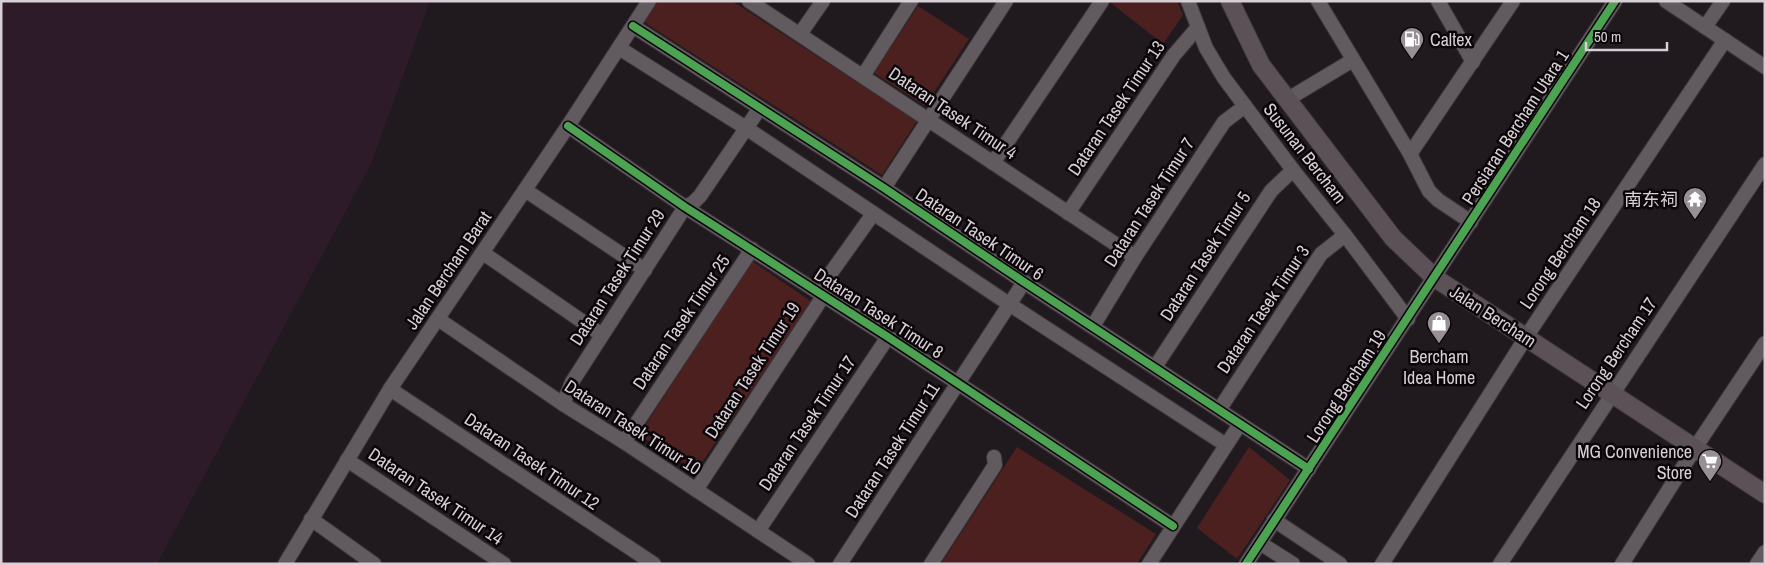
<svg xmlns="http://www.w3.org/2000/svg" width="1766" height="565" font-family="'Archivo Narrow','Noto Sans SC',sans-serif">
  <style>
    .built { fill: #2d1b29 }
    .green { fill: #4b201f }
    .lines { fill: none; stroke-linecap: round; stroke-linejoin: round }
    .minor-casing { stroke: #3a3539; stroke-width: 16 }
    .major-casing { stroke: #3a3539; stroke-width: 20 }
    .minor { stroke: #615b5f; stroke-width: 14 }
    .major { stroke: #5c5156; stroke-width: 18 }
    .cycleway-casing { stroke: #090408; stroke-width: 11 }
    .cycleway { stroke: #4ca352; stroke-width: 8 }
    .labels { text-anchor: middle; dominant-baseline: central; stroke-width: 5; stroke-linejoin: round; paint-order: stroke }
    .poi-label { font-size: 18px; fill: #d8ced5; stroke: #090408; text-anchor: end }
    .street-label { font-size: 18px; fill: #d8ced5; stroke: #090408 }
  </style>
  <rect width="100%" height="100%" fill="#201a1f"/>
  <!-- built -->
  <path class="built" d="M1,1H430L371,164L157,564H1Z"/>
  <!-- green -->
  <g class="green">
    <path d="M657,1H732L917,121L882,175L644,22Z"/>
    <path d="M1112,1H1177L1183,15L1163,44L1111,3Z"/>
    <path d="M918,6L969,39L925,106L874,73Z"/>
    <path d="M752,261L812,302L696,471L639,435Z"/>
    <path d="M1017,447L1156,534L1137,564H941Z"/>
    <path d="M1249,447L1290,480L1237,559L1197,528Z"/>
  </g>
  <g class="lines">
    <!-- minor casing -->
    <g class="minor-casing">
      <g id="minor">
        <path d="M749,1L1135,257"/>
        <path d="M1188,1L1206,48L1224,78L1293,170L1345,235L1408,319"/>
        <path d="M1318,1L1410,154L1429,191L1438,200L1471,222"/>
        <path d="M1438,1L1473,62"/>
        <path d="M1666,1L1765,67"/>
        <path d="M633,26L884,188L1024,282L1309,469"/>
        <path d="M1705,27L1723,1"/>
        <path d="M800,34L823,1"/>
        <path d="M619,48L746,128L1009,304L1226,445"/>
        <path d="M863,76L911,1"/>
        <path d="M1288,99L1353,60"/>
        <path d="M568,126L685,207L888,337L1173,526"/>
        <path d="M1410,154L1513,1"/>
        <path d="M993,163L1102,1"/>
        <path d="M884,188L1006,1"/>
        <path d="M525,190L645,270"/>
        <path d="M1068,213L1174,55L1198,27"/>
        <path d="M483,253L602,335"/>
        <path d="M818,291L873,214"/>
        <path d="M438,319L563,404L624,442L808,564"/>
        <path d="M1093,326L1135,257L1224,122L1245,106"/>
        <path d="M1155,367L1271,191L1293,170"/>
        <path d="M390,389L654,564"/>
        <path d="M563,404L572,382L685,207L693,203L700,196L760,108"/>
        <path d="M1219,410L1321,254L1345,235"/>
        <path d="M624,442L752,249"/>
        <path d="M347,460L504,564"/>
        <path d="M696,490L824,295"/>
        <path d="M311,519L374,564"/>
        <path d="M1274,520L1340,564"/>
        <path d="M758,531L888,337"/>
        <path d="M1260,543L1293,564"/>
        <path d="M285,564L390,389L568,126L649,1"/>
        <path d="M840,564L1024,282"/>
        <path d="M931,564L995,465L994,457"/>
        <path d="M1149,564L1240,424"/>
        <path d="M1246,564L1615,1"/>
        <path d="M1382,564L1530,331L1725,40"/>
        <path d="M1500,564L1765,164"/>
        <path d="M1622,564L1695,448L1765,343"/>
        <path d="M1757,564L1765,552"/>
      </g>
    </g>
    <!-- major casing -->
    <g class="major-casing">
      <path id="major" d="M1230,1L1261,65L1393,238L1435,278L1765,494"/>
    </g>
    <!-- minor -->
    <use href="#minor" class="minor"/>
    <!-- major -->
    <use href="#major" class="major"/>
    <!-- cycleway casing -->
    <g class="cycleway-casing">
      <g id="cycleway">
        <path d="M633,26L884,188L1024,282L1309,469"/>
        <path d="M568,126L685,207L888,337L1173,526"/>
        <path d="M1246,564L1615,1"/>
      </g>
    </g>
    <!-- cycleway -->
    <use href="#cycleway" class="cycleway"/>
  </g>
  <!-- icons -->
  <defs>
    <g id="fuel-pin" transform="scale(1.25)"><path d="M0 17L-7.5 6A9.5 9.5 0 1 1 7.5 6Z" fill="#988f95" stroke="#090408"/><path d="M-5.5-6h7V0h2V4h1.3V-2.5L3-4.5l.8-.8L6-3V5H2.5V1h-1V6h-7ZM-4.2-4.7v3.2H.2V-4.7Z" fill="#fff"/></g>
    <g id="temple-pin" transform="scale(1.25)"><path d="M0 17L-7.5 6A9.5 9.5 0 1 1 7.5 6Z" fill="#988f95" stroke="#090408"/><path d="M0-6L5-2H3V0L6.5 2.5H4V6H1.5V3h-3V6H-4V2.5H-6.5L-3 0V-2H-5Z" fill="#fff"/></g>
    <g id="shop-pin" transform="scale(1.25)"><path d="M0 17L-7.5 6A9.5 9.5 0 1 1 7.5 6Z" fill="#988f95" stroke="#090408"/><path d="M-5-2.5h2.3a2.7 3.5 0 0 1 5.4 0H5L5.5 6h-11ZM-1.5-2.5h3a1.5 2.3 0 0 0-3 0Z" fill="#fff"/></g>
    <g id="supermarket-pin" transform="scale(1.25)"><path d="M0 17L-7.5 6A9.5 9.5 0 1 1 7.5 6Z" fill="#988f95" stroke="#090408"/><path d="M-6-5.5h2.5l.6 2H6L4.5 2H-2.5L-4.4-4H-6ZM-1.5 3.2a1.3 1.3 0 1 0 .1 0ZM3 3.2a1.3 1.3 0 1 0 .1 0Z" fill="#fff"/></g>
  </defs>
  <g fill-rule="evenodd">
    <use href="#fuel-pin" x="1412" y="39"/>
    <use href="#temple-pin" x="1695" y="199"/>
    <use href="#shop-pin" x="1439" y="323"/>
    <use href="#supermarket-pin" x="1710" y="461"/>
  </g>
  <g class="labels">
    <!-- poi labels -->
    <g class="poi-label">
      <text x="1430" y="39" text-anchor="start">Caltex</text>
      <text x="1678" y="199">南东祠</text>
      <text x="1439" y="356" text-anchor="middle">Bercham<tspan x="1439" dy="21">Idea Home</tspan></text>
      <text x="1692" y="451">MG Convenience<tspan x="1692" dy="21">Store</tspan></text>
    </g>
    <!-- street labels -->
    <g class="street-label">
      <text transform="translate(1116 108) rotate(-56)">Dataran Tasek Timur 13</text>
      <text transform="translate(953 113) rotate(34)">Dataran Tasek Timur 4</text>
      <text transform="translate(1515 127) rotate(-57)">Persiaran Bercham Utara 1</text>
      <text transform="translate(1305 153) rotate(52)">Susunan Bercham</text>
      <text transform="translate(1149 202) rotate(-57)">Dataran Tasek Timur 7</text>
      <text transform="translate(980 234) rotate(34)">Dataran Tasek Timur 6</text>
      <text transform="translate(1560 253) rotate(-56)">Lorong Bercham 18</text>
      <text transform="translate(1205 256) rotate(-57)">Dataran Tasek Timur 5</text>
      <text transform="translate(448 270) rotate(-56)">Jalan Bercham Barat</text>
      <text transform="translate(617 277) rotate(-57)">Dataran Tasek Timur 29</text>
      <text transform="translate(1263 309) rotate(-56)">Dataran Tasek Timur 3</text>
      <text transform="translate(879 313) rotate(33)">Dataran Tasek Timur 8</text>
      <text transform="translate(1493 316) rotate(33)">Jalan Bercham</text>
      <text transform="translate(681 322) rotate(-56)">Dataran Tasek Timur 25</text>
      <text transform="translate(1616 353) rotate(-56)">Lorong Bercham 17</text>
      <text transform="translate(752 370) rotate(-57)">Dataran Tasek Timur 19</text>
      <text transform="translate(1346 386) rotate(-57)">Lorong Bercham 19</text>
      <text transform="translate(807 423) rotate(-56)">Dataran Tasek Timur 17</text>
      <text transform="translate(633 427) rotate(33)">Dataran Tasek Timur 10</text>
      <text transform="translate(892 450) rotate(-57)">Dataran Tasek Timur 11</text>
      <text transform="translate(532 461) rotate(34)">Dataran Tasek Timur 12</text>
      <text transform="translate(436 496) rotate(34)">Dataran Tasek Timur 14</text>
    </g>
  </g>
  <!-- border -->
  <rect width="1766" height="565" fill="none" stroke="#d8ced5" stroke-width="5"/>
  <!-- scale -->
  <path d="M1586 42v8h81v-8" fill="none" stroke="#d8ced5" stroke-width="2.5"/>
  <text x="1594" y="42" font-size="15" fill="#d8ced5" stroke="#090408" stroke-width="4" paint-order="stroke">50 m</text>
</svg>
